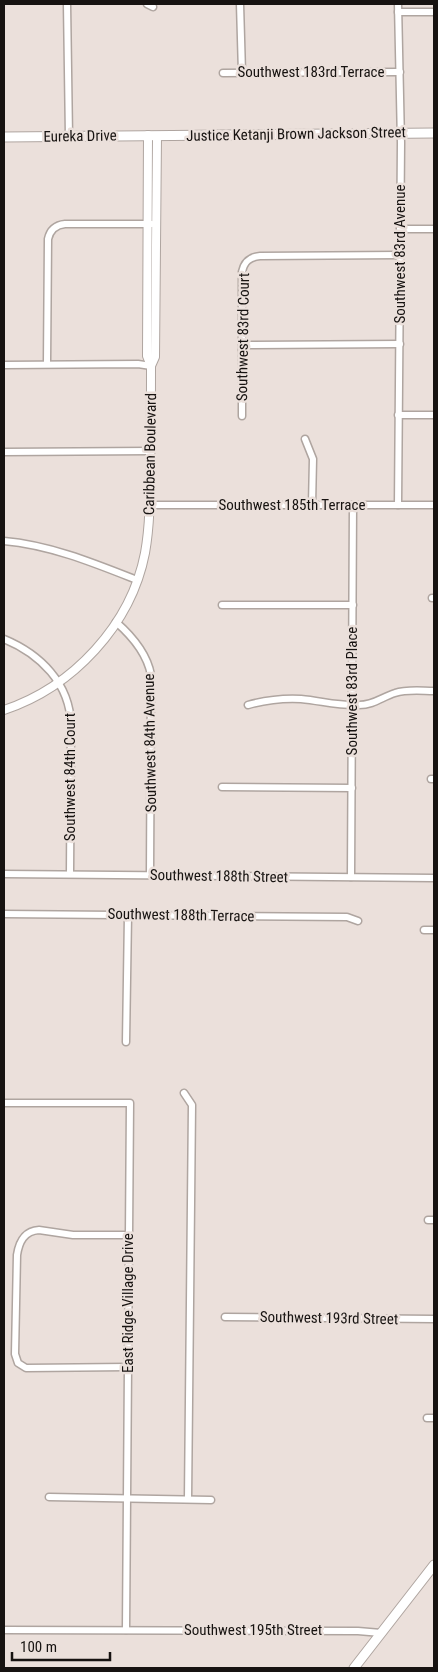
<svg xmlns="http://www.w3.org/2000/svg" width="438" height="1672" font-family="'Roboto Condensed',sans-serif">
  <style>
    .lines { fill: none; stroke-linecap: round; stroke-linejoin: round }
    .minor-casing { stroke: #afa5a0; stroke-width: 9 }
    .tertiary-casing { stroke: #afa5a0; stroke-width: 10 }
    .secondary-casing { stroke: #afa5a0; stroke-width: 11 }
    .minor { stroke: #fff; stroke-width: 6 }
    .tertiary { stroke: #fff; stroke-width: 8 }
    .secondary { stroke: #fff; stroke-width: 9 }
    .labels { text-anchor: middle; dominant-baseline: central; stroke-width: 5; stroke-linejoin: round; paint-order: stroke }
    .street-label { font-size: 15px; fill: #171311; stroke: #ebe0db }
  </style>
  <rect width="100%" height="100%" fill="#ebe0db"/>
  <g class="lines">
    <!-- minor casing -->
    <g class="minor-casing">
      <g id="minor">
        <path d="M67,4L69,137"/>
        <path d="M147,4L153,7"/>
        <path d="M240,4L242,73"/>
        <path d="M398,12H434"/>
        <path d="M223,73L400,72"/>
        <path d="M400,229H434"/>
        <path d="M242,345L400,344"/>
        <path d="M47,364L48,239C50,230 55,225 65,224H152"/>
        <path d="M4,365L138,364L151,366"/>
        <path d="M398,415H434"/>
        <path d="M242,416V272C244,262 249,257 260,256L400,255"/>
        <path d="M305,439L313,459L312,505"/>
        <path d="M4,452L151,451"/>
        <path d="M150,505H434"/>
        <path d="M398,505L401,143L398,4"/>
        <path d="M4,541C50,545 94,563 137,580"/>
        <path d="M432,598H434"/>
        <path d="M222,605H353"/>
        <path d="M116,622C132,636 147,653 151,675L150,875"/>
        <path d="M4,639C40,654 70,683 71,725L70,874"/>
        <path d="M248,705C266,700 283,698 301,699C322,701 338,706 359,705C374,705 382,697 395,693C407,689 422,691 434,691"/>
        <path d="M431,779H434"/>
        <path d="M222,787L352,788"/>
        <path d="M4,874L434,878"/>
        <path d="M351,877L353,505"/>
        <path d="M4,914L347,917L358,921"/>
        <path d="M424,930H434"/>
        <path d="M126,1042L128,915"/>
        <path d="M184,1093L192,1105L188,1499"/>
        <path d="M4,1103H130L126,1630"/>
        <path d="M428,1220H434"/>
        <path d="M225,1317L434,1319"/>
        <path d="M128,1367L26,1368L18,1363L15,1354L17,1255C19,1242 24,1231 39,1230L73,1235H129"/>
        <path d="M427,1418H434"/>
        <path d="M49,1497L211,1500"/>
        <path d="M4,1630L358,1631L381,1633"/>
      </g>
    </g>
    <!-- tertiary casing -->
    <g class="tertiary-casing">
      <g id="tertiary">
        <path d="M151,366L155,357L157,136"/>
        <path d="M4,710C73,687 131,625 145,553C150,525 150,497 150,469C151,435 151,400 151,366L147,356L148,135"/>
      </g>
    </g>
    <!-- secondary casing -->
    <g class="secondary-casing">
      <g id="secondary">
        <path d="M4,137L434,133"/>
        <path d="M354,1668L434,1565"/>
      </g>
    </g>
    <!-- minor -->
    <use href="#minor" class="minor"/>
    <!-- tertiary -->
    <use href="#tertiary" class="tertiary"/>
    <!-- secondary -->
    <use href="#secondary" class="secondary"/>
  </g>
  <g class="labels">
    <!-- street labels -->
    <g class="street-label">
      <text x="311" y="72">Southwest 183rd Terrace</text>
      <text transform="translate(296 134) rotate(-1)">Justice Ketanji Brown Jackson Street</text>
      <text transform="translate(80 136) rotate(-1)">Eureka Drive</text>
      <text transform="translate(400 254) rotate(-90)">Southwest 83rd Avenue</text>
      <text transform="translate(243 337) rotate(-89)">Southwest 83rd Court</text>
      <text transform="translate(150 454) rotate(-89)">Caribbean Boulevard</text>
      <text x="292" y="505">Southwest 185th Terrace</text>
      <text transform="translate(352 691) rotate(-90)">Southwest 83rd Place</text>
      <text transform="translate(150 743) rotate(-91)">Southwest 84th Avenue</text>
      <text transform="translate(70 777) rotate(-90)">Southwest 84th Court</text>
      <text transform="translate(219 876) rotate(1)">Southwest 188th Street</text>
      <text transform="translate(181 915) rotate(1)">Southwest 188th Terrace</text>
      <text transform="translate(128 1303) rotate(-90)">East Ridge Village Drive</text>
      <text transform="translate(329 1318) rotate(1)">Southwest 193rd Street</text>
      <text x="253" y="1630">Southwest 195th Street</text>
    </g>
  </g>
  <!-- border -->
  <rect width="438" height="1672" fill="none" stroke="#171311" stroke-width="10"/>
  <!-- scale -->
  <path d="M12 1652v8h98v-8" fill="none" stroke="#171311" stroke-width="2.5"/>
  <text x="20" y="1652" font-size="15" fill="#171311" stroke="#ebe0db" stroke-width="4" paint-order="stroke">100 m</text>
</svg>
